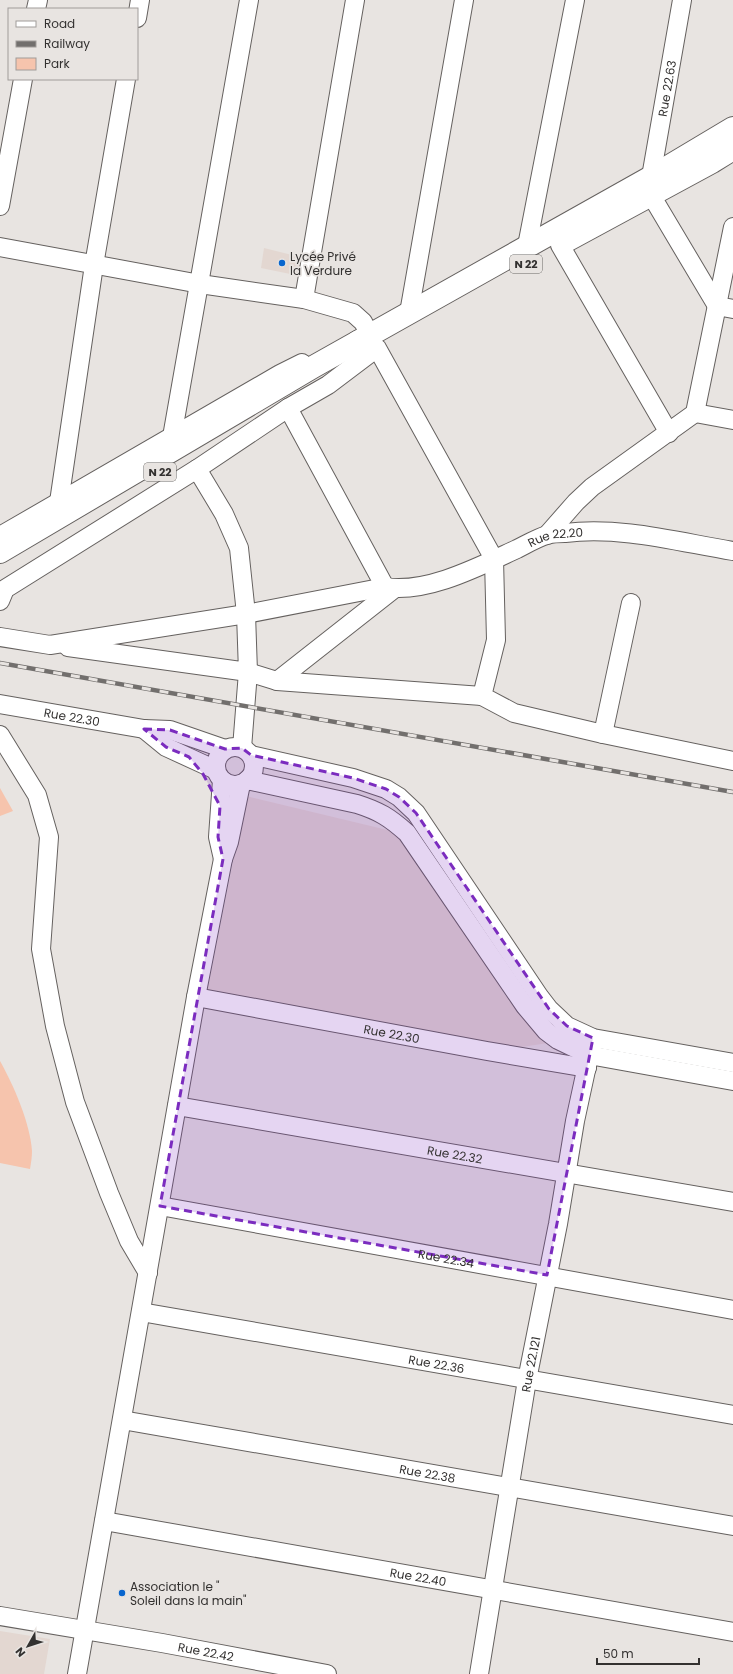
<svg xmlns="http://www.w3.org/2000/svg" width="733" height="1674" font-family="Poppins,sans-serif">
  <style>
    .built { fill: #e3d7d1 }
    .green { fill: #f6c4ad }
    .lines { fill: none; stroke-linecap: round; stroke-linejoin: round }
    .minor-casing { stroke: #65615f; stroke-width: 20 }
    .major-casing { stroke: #65615f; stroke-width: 24 }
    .minor { stroke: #fff; stroke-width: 18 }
    .major { stroke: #fff; stroke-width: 22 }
    .rail-casing { stroke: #726f6d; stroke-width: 4.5 }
    .rail { stroke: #e8e4e1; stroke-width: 3; stroke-dasharray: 9; stroke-linecap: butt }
    .marked { fill: #7b2cbf; fill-opacity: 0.2; stroke: #7b2cbf; stroke-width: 3; stroke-dasharray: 8 5; stroke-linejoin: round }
    .poi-dot { fill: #0865ce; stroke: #e8e4e1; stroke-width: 1.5 }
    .labels { text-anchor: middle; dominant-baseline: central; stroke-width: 3.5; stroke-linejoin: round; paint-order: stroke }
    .shield { fill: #e8e4e1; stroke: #696765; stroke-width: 1 }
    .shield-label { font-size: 11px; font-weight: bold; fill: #333130 }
    .street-label { font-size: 12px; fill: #333130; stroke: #e8e4e1 }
    .poi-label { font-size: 12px; fill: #333130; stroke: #e8e4e1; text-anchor: start }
  </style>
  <rect width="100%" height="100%" fill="#e8e4e1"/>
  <!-- built -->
  <g class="built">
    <path d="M264,248L304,258L300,276L261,268Z"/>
    <path d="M246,796L404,834L505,995L548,1043L508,1049L207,993Z"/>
    <path d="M0,1631L50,1639L44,1674H0Z"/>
  </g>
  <!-- green -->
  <g class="green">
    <path d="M0,788L13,811L0,816Z"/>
    <path d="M0,1061C14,1086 30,1123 32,1151C32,1157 31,1163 30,1169L0,1163Z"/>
  </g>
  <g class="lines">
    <!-- minor casing -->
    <g class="minor-casing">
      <g id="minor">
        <path d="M36,9L38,0"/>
        <path d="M137,18L140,0"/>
        <path id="s1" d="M651,177L682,0"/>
        <path d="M651,195L717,306L733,309"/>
        <path d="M0,206L23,79"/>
        <path d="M560,245L669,433"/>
        <path d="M527,246L575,0"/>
        <path d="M0,247L200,284L304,299L353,313L363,322L370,335L357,340"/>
        <path d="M304,299L355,0"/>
        <path d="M409,313L464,0"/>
        <path d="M288,408L385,587"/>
        <path d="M695,413L733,420"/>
        <path d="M172,437L249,0"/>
        <path d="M59,502L94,265L126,79"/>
        <path d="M547,535L576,502L592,487L695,413L733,227"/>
        <path d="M0,536L280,374L302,363"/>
        <path d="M0,601L5,589L197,469L288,408L328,385L377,348L494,559L496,640L482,696L514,713L603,734L733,761"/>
        <path id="s2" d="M0,637L50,645L246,614L385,587C427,594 480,566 517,549C527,544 537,538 547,535C553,533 560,533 565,533C621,526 678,542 733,551"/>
        <path d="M68,647L248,672L246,614L239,548L224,514L197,469"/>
        <path d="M277,681L482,696"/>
        <path id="s3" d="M0,704L144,729L170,730L225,749"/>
        <path d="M144,729L166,747L216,770"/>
        <path d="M603,734L631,603"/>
        <path d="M0,735L37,795L49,837L41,949L55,1026L75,1102L109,1193L129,1241L148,1273"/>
        <circle cx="235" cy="766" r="19"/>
        <path d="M242,748L248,672L277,681L394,589"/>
        <path d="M251,755L353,778L386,789L399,797L416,813L539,996L549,1009L567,1026L593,1038L733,1063"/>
        <path d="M222,780L218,837L223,859"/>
        <path d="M247,780L357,804C379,811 389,817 407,833L525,1006L546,1031L558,1040L589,1055L733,1081"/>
        <path id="s4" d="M196,997L487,1051L587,1068"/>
        <path id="s5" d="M177,1106L733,1202"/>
        <path id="s6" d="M160,1206L733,1310"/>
        <path id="s7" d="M141,1312L733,1415"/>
        <path id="s8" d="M122,1420L733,1526"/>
        <path id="s9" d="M104,1521L733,1632"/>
        <path id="s10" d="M0,1616L162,1643L327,1674"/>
        <path d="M77,1674L196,997L223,859L229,842L241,784"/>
        <path id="s11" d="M479,1674L527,1380L558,1224L575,1121L593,1038"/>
      </g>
    </g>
    <!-- major casing -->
    <g class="major-casing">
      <g id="major">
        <path d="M566,241L712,162L733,149"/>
        <path d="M0,552L313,367L651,177L733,128"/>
      </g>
    </g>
    <!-- minor -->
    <use href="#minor" class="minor"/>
    <!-- major -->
    <use href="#major" class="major"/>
    <!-- rail casing -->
    <g class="rail-casing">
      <path id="rail" d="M0,663L733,792"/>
    </g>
    <!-- rail -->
    <use href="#rail" class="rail"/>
  </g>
  <!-- marked area -->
  <path class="marked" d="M144,729L170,730L225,749L242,748L251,755L353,778L386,789L399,797L416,813L549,1009L567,1026L593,1038L547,1275L160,1206L223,859L218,837L220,806L203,774L189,757L166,747Z"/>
  <!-- markers -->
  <g class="poi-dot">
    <circle cx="282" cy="263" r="4"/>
    <circle cx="122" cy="1593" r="4"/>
  </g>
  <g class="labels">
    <!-- shield labels -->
    <g class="shield">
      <rect x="510" y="255" width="32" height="18" rx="3"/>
      <rect x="144" y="463" width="32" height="18" rx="3"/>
    </g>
    <g class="shield-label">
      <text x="526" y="264">N 22</text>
      <text x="160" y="472">N 22</text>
    </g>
    <!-- street labels -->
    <g class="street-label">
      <text stroke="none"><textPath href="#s1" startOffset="90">Rue 22.63</textPath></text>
      <text stroke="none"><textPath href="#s2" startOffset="571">Rue 22.20</textPath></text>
      <text stroke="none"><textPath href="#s3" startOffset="73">Rue 22.30</textPath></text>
      <text stroke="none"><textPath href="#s4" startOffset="199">Rue 22.30</textPath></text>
      <text stroke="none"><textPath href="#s5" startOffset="282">Rue 22.32</textPath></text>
      <text stroke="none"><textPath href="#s6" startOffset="291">Rue 22.34</textPath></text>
      <text stroke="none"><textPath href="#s7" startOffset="300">Rue 22.36</textPath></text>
      <text stroke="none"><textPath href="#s11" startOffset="314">Rue 22.121</textPath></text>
      <text stroke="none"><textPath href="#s8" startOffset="310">Rue 22.38</textPath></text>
      <text stroke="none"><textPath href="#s9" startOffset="319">Rue 22.40</textPath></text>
      <text stroke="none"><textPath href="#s10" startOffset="209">Rue 22.42</textPath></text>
    </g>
    <!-- poi labels -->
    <g class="poi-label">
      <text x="290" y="256">Lycée Privé<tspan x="290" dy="14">la Verdure</tspan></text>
      <text x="130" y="1586">Association le "<tspan x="130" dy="14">Soleil dans la main"</tspan></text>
    </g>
  </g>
  <!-- legend -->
  <rect x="8" y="8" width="130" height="72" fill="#e8e4e1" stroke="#a09c9a"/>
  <rect x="16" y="21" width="20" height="6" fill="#ffffff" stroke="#a09c9a"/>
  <text x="44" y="28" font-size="12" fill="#333130">Road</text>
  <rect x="16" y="41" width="20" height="6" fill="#726f6d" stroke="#a09c9a"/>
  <text x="44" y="48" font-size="12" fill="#333130">Railway</text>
  <rect x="16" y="58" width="20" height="12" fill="#f6c4ad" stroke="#a09c9a"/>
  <text x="44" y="68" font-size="12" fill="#333130">Park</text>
  <!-- north arrow -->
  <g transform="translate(28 1646) rotate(231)" stroke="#e8e4e1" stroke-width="3" paint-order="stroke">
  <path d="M0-3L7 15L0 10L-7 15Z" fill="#333130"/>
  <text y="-6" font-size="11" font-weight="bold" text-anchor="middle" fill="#333130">N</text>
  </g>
  <!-- scale -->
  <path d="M597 1658v6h102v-6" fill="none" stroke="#333130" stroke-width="2"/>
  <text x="603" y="1658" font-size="12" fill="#333130" stroke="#e8e4e1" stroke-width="3" paint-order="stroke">50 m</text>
</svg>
